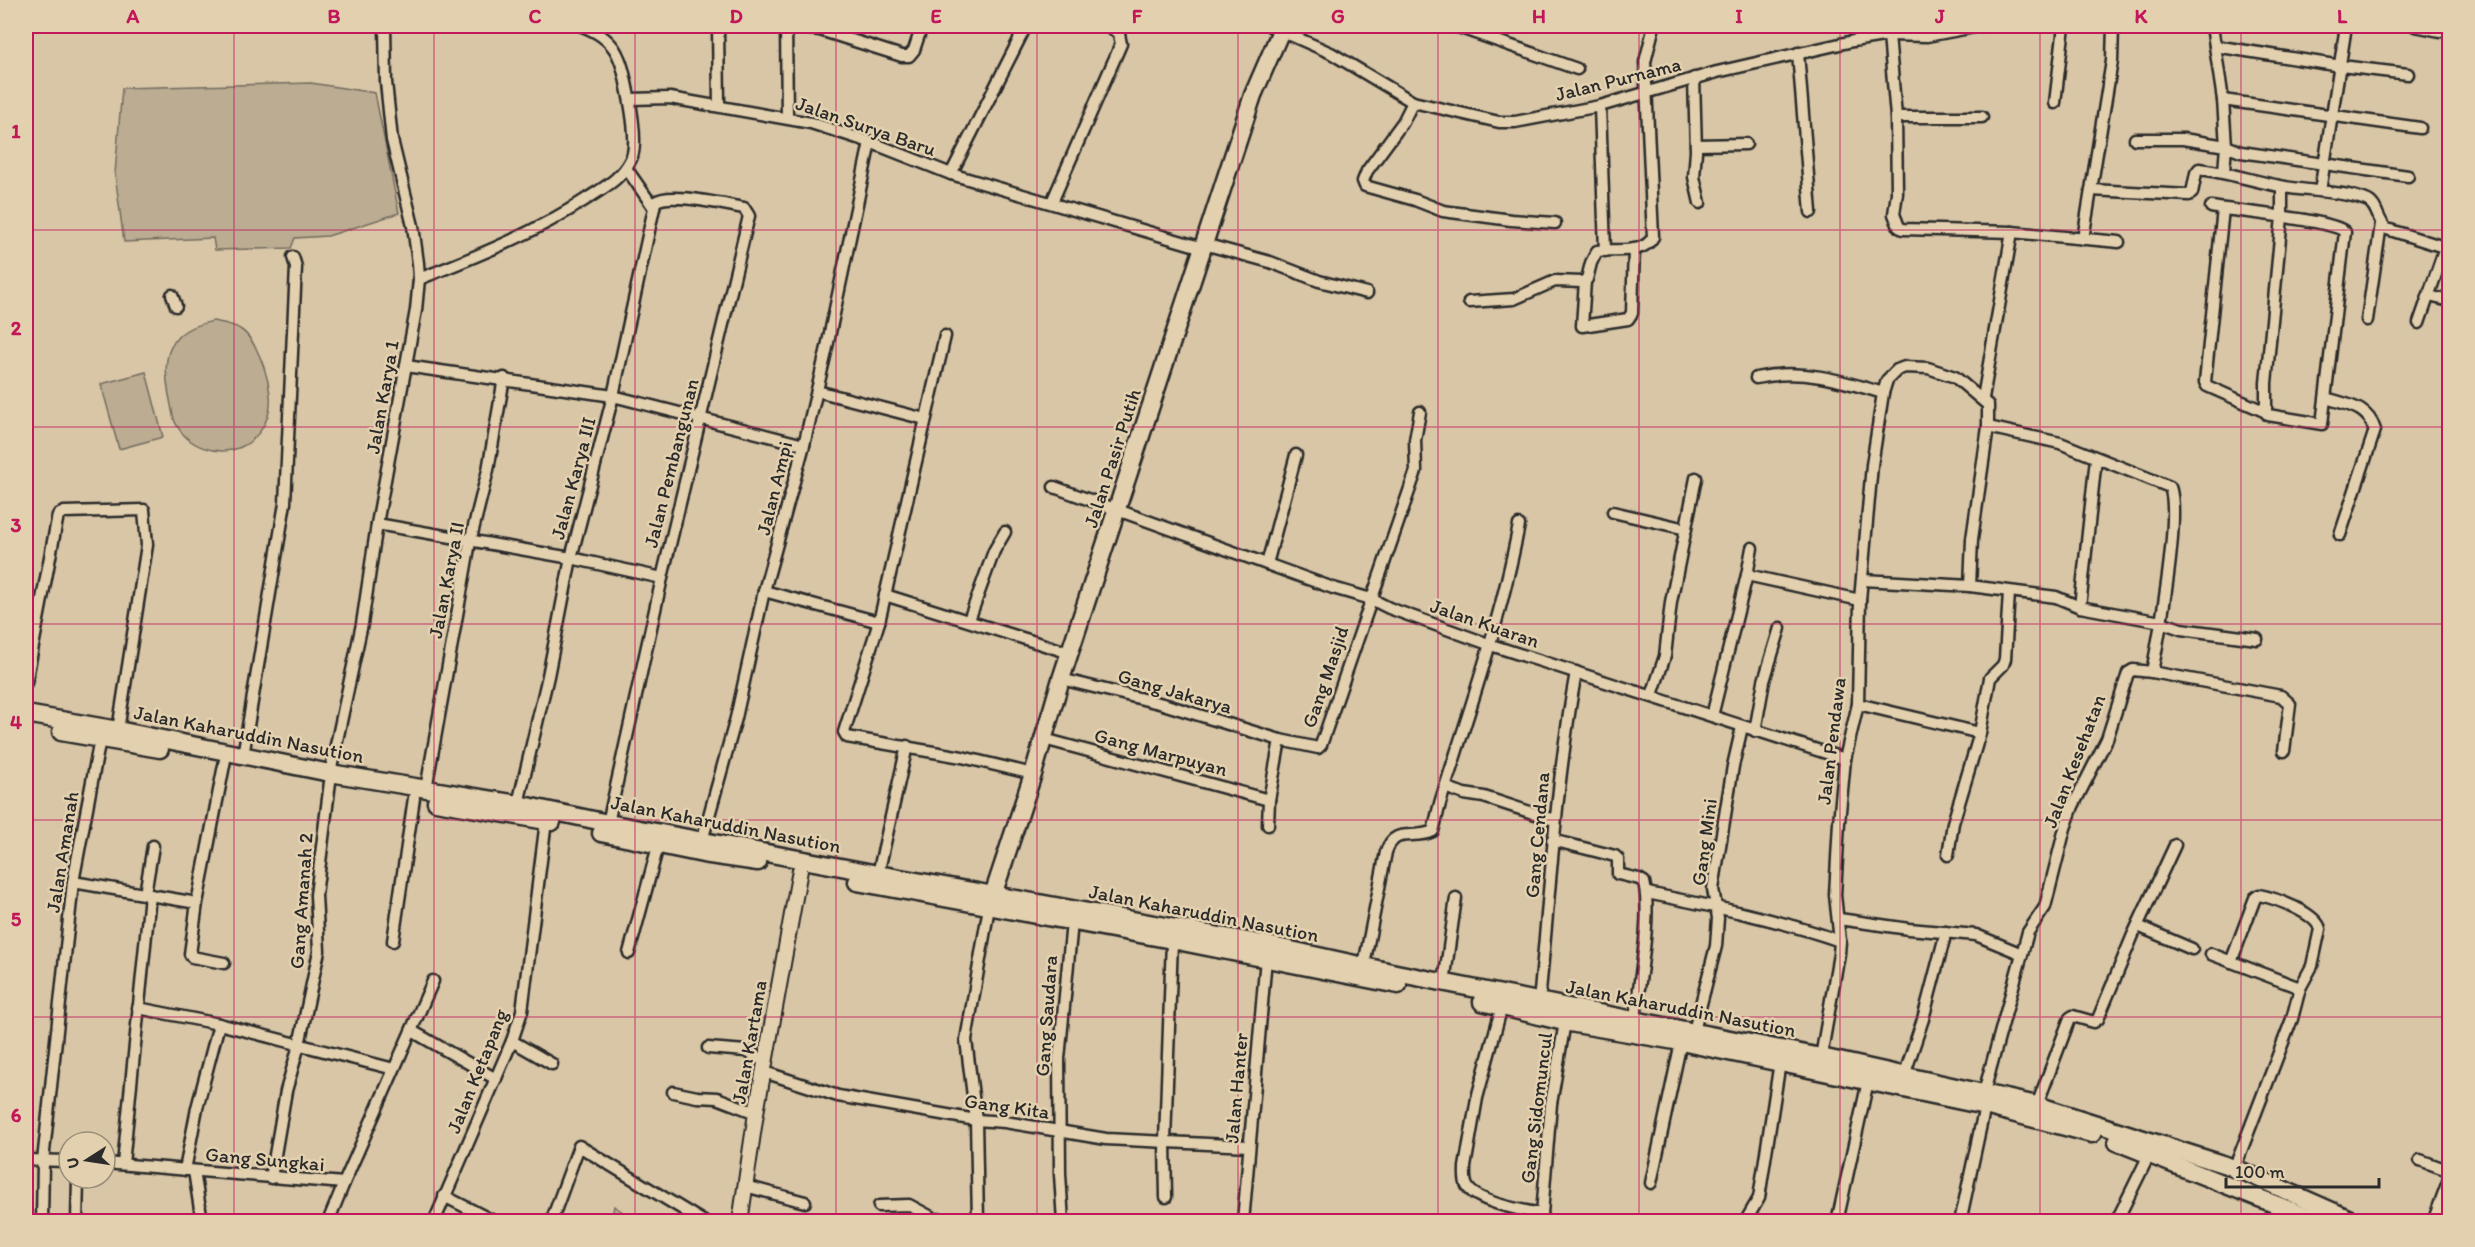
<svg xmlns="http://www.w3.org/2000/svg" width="2475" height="1247" font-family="Itim,sans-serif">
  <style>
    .green { fill: #bbac92; stroke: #736c5e; stroke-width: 1.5 }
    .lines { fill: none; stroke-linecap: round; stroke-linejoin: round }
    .minor-casing { stroke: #2b2b2b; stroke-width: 15 }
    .major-casing { stroke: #2b2b2b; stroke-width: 18 }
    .highway-casing { stroke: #2b2b2b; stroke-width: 21 }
    .minor { stroke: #e3d0ae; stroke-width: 10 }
    .major { stroke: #e3d0ae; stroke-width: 14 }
    .highway { stroke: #e3d0ae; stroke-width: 16 }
    .grid { fill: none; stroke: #c2185b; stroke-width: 1.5; stroke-opacity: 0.55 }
    .labels { text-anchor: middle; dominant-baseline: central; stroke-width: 5; stroke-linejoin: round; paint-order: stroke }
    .street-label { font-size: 20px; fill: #2b2b2b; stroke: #e3d0ae }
    .neatline { fill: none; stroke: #c2185b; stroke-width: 2 }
    .grid-label { font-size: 20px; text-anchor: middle; font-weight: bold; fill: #c2185b }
  </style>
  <rect width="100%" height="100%" fill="#d8c6a6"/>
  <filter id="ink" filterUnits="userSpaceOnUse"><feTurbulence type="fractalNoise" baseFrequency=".0167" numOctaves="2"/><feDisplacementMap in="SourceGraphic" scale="12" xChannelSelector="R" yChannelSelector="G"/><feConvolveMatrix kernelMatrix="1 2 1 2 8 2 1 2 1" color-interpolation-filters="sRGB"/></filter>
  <g filter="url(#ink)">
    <!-- green -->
    <g class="green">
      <path d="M311,83L375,93L399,213L328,236L295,238L291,248L215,250L213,238L124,242L115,174L122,88Z"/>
      <path d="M213,321C222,323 233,324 240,329C259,341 275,391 269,412C265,427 255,441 241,447C217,457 187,447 175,422C172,414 171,404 169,395C166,378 163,357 174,342C183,328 198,325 213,321Z"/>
      <path d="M146,372L163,437L119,449L101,384Z"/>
      <path d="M614,1206L636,1221H611Z"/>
    </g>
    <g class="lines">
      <!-- minor casing -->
      <g class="minor-casing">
        <g id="minor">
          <path d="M718,26L719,106"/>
          <path d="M1270,26L1331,53L1413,102L1499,122H1515L1600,106L1717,72L1853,41L1889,35L1927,36L1980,26"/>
          <path d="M1455,26L1577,69"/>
          <path d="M2212,26L2223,100L2226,146L2241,152L2408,176"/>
          <path d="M2415,26L2440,31L2450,28"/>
          <path d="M1889,35L1896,117L1897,193L1894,214L1899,227L1903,229L2012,232L2119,242"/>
          <path d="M2215,46L2341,66L2408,74"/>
          <path d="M1798,53L1811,212"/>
          <path d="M1694,78L1696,151L1694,177L1700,203"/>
          <path d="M630,99L670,98L811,123L870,142L951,174L1203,248"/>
          <path d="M2223,100L2420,128"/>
          <path d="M1413,102L1403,122L1367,171L1363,181L1365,186L1415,200L1443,211L1511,220L1555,223"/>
          <path d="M2055,103L2064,26"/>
          <path d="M1600,106L1605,251"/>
          <path d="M787,117L786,26L820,30L902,56H909L914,50L922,26"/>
          <path d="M1896,117H1982"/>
          <path d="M2135,139H2183L2226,146L2224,172"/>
          <path d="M1696,145L1746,144"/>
          <path d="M951,174L1026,26"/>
          <path d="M2091,190L2189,195L2192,193L2196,173L2199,169C2227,172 2252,181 2280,186C2308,192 2339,190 2366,200C2378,204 2377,222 2387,229L2450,249"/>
          <path d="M2320,191L2346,26"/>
          <path d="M1052,202L1121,44L1119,34L1109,26"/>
          <path d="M2211,207C2233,211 2335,220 2345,232L2322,424L2268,415L2266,412V383L2282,217V187"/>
          <path d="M2223,209L2205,382L2207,386L2266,412"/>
          <path d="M2083,239L2112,61L2113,26"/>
          <path d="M1204,244L1270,262L1319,281L1367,293"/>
          <path d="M419,279C478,256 535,233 588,198C605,187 622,178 631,159C638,145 631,107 628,92C621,57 617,39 582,26"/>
          <path d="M1585,281L1582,326L1628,319L1632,313L1634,249"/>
          <path d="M172,295L176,306"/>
          <path d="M2429,296L2450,301"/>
          <path d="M1469,302L1514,299L1555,281L1582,282L1587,279L1591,263L1597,251C1613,248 1643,256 1653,237L1645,62L1654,26"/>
          <path d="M2367,320L2381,224"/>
          <path d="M2419,323L2445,248"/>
          <path d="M945,336L879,622L844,732L847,737L962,757L1033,774"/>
          <path d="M406,366L613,396L804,445"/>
          <path d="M1756,378C1801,368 1840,380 1883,393"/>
          <path d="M817,391L925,419"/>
          <path d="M1983,398L2012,232"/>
          <path d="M2326,398C2347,405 2368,406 2375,430L2340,535"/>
          <path d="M1988,427L2060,443L2170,487C2181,516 2159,637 2152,672"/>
          <path d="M1054,487L1333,588L1371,599L1389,608L1491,645L1845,759"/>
          <path d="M1613,512L1686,529"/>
          <path d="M377,524L571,558L662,578"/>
          <path d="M1267,564L1296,455"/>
          <path d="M1747,575L1860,600"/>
          <path d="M1863,580L1970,586"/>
          <path d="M764,591L879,622"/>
          <path d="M885,595L1070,653"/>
          <path d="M2080,607L2096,458"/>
          <path d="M969,620L994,551L1005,532"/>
          <path d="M1061,679L1163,704L1280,740L1318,748L1321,745L1416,471L1415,440L1420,412"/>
          <path d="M26,683L58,515L64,512L144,510L147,545L118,730"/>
          <path d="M1652,695L1665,656L1671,602L1696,478"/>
          <path d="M1858,704L1980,733"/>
          <path d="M1712,716L1747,575L1752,548"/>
          <path d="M1755,731L1764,681L1780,628"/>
          <path d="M1044,739L1269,800"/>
          <path d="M243,756L285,503L296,267L293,257"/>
          <path d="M330,773L362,624L377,524L416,310L419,279L418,263L413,226L392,140L386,82L385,26"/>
          <path d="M1445,787L1464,794L1484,797L1554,820"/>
          <path d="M426,789L470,542L488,470L504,378"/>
          <path d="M518,804L548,676L571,558L613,396L654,208L626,168"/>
          <path d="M608,823L662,578L749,216L744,208C725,205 669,191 655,202L654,208"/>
          <path d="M1268,825L1269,800L1280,740"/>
          <path d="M1552,840L1615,856L1618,859V874L1639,879L1644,882C1652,916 1639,982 1635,1019"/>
          <path d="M702,841L736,718L764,591L804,445L826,352L870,142"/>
          <path d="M1948,855L1953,823L1980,733L1990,678L2003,665L2005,659L2009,592"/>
          <path d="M878,874L907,746"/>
          <path d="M73,882L191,902"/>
          <path d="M1647,893C1712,906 1777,919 1840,941"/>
          <path d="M145,894L153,846"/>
          <path d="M1839,919L1909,929L1976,935L2022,954"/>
          <path d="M2138,926L2192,949"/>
          <path d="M393,941L414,798"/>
          <path d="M629,953L658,846"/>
          <path d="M2211,954L2300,988"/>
          <path d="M2231,962L2255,898L2259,895C2275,898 2316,913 2320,929L2312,966L2300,988L2292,1019L2233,1172"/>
          <path d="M224,963L192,957L190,954L197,903L225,760"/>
          <path d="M1364,965L1386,852C1395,825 1413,841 1433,831C1436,821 1438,810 1441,800C1470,709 1501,619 1519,525"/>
          <path d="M1444,983L1456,898"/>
          <path d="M1539,1002C1550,891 1556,781 1576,672"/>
          <path d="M1502,1006L1477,1098L1465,1167C1465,1173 1464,1180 1467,1186C1475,1202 1525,1211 1542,1214"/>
          <path d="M138,1008L219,1024L394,1069"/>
          <path d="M412,1031L496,1079"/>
          <path d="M1694,1031L1716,946L1718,918L1713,889L1733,766L1742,727"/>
          <path d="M512,1041L552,1064"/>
          <path d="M708,1048L746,1051L766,1062"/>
          <path d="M1821,1057L1839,954L1840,941L1835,895L1839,822L1845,759L1858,704L1860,600L1872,465L1883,393L1887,380L1897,370L1905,367L1928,368L1955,377L1988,405V427L1972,539L1970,586L2056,597L2080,607L2161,622L2181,629L2257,639"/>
          <path d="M764,1072L838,1096L976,1120L1005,1122L1106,1139L1249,1146"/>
          <path d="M1904,1076L1923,1019L1946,932"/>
          <path d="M673,1092L697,1097L717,1098L756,1113"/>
          <path d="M1984,1092L2028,932L2045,907L2065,828L2073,806L2107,739L2128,673L2133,670L2152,672L2281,696L2290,704L2284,751"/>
          <path d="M2037,1105L2070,1018L2073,1016L2094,1022L2098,1019L2133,935L2175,845"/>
          <path d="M26,1160L69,1161"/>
          <path d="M2420,1160L2450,1171"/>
          <path d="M105,1163L344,1183L433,981"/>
          <path d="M123,1164L150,895"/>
          <path d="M185,1170L197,1108L219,1024"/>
          <path d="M194,1171L202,1222"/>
          <path d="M271,1178L286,1091L299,1045L319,951L316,895L330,782"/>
          <path d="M1651,1183L1681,1042"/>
          <path d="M745,1186L805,1202"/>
          <path d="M444,1196L495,1222"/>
          <path d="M1166,1197L1165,1141L1172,940"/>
          <path d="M879,1206L909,1205L935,1219L968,1222"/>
          <path d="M42,1222L43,1161L73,882L100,739"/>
          <path d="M77,1222L78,1178"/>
          <path d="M328,1222L344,1183"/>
          <path d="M434,1222L512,1041L522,1011L546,821"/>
          <path d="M551,1222L579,1146L704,1222"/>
          <path d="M978,1222L976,1120L966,1040L989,907"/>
          <path d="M1063,1222L1060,1174L1059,1059L1072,922"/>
          <path d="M1243,1222L1266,958"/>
          <path d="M1545,1222L1542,1214L1551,1104L1566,1016"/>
          <path d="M1745,1222L1759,1198L1780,1062"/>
          <path d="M1837,1222L1868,1081"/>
          <path d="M1960,1222L1985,1106"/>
          <path d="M2116,1222L2150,1153"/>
          <path d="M2433,1222L2450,1176"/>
        </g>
      </g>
      <!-- major casing -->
      <g class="major-casing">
        <path id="major" d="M740,1222L756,1113L800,870"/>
      </g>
      <!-- highway casing -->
      <g class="highway-casing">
        <g id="highway">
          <path d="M26,714L118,730L330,773L518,804L608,823L878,874L1259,943L1396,973L1821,1057L2037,1105L2235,1168L2357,1222"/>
          <path d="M61,732L160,749"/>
          <path d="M436,802L552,822"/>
          <path d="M601,833L703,854L758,862"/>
          <path d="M857,882L1172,940L1398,985"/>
          <path d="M990,904L1033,774L1061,679L1253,95L1283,26"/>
          <path d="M1482,1002L1564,1022L1681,1042L1985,1106L2092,1134"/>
          <path d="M2117,1142L2320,1222"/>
        </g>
      </g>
      <!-- minor -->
      <use href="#minor" class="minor"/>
      <!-- major -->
      <use href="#major" class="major"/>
      <!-- highway -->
      <use href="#highway" class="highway"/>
    </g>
  </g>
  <!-- grid -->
  <path class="grid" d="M234,26V1222M434,26V1222M635,26V1222M836,26V1222M1037,26V1222M1238,26V1222M1438,26V1222M1639,26V1222M1840,26V1222M2040,26V1222M2241,26V1222M26,230H2450M26,427H2450M26,624H2450M26,820H2450M26,1017H2450"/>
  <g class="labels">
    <!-- street labels -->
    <g class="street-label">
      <text transform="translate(1618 79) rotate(-14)">Jalan Purnama</text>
      <text transform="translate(866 126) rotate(19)">Jalan Surya Baru</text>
      <text transform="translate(382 397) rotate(-80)">Jalan Karya 1</text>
      <text transform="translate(1112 458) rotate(-72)">Jalan Pasir Putih</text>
      <text transform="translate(671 463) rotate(-76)">Jalan Pembangunan</text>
      <text transform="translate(573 478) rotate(-75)">Jalan Karya III</text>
      <text transform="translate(774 488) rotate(-76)">Jalan Ampi</text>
      <text transform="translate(446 580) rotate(-79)">Jalan Karya II</text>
      <text transform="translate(1485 623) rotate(19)">Jalan Kuaran</text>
      <text transform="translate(1325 677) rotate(-71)">Gang Masjid</text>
      <text transform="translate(1175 691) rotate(16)">Gang Jakarya</text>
      <text transform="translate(249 734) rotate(11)">Jalan Kaharuddin Nasution</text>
      <text transform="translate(1831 741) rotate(-83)">Jalan Pendawa</text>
      <text transform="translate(1161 752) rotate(15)">Gang Marpuyan</text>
      <text transform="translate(2074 761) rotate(-69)">Jalan Kesehatan</text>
      <text transform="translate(726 824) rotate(11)">Jalan Kaharuddin Nasution</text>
      <text transform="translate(1537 835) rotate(-85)">Gang Cendana</text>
      <text transform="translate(1704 842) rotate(-82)">Gang Mini</text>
      <text transform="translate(62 852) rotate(-81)">Jalan Amanah</text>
      <text transform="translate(301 901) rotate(-86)">Gang Amanah 2</text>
      <text transform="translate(1204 913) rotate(11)">Jalan Kaharuddin Nasution</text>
      <text transform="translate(1681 1008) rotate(11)">Jalan Kaharuddin Nasution</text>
      <text transform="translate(1046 1016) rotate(-86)">Gang Saudara</text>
      <text transform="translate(749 1042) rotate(-80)">Jalan Kartama</text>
      <text transform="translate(477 1071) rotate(-68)">Jalan Ketapang</text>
      <text transform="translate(1236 1088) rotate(-85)">Jalan Hanter</text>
      <text transform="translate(1007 1106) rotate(8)">Gang Kita</text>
      <text transform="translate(1536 1108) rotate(-83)">Gang Sidomuncul</text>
      <text transform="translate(265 1159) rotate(5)">Gang Sungkai</text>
    </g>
  </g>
  <!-- margin -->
  <rect width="2475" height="1247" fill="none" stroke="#e3d0ae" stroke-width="66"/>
  <!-- north arrow -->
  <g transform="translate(87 1160) rotate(258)"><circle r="28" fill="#e3d0ae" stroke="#998e7a" stroke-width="1.5"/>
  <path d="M0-4.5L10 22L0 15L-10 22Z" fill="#2b2b2b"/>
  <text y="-9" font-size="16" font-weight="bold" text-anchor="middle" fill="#2b2b2b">U</text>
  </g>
  <!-- scale -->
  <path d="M2226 1178v9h153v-9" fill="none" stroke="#2b2b2b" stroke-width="3"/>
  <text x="2235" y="1178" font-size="18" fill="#2b2b2b" stroke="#e3d0ae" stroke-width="4.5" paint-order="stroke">100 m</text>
  <rect x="33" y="33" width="2409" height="1181" class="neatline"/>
  <g class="grid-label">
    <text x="133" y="23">A</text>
    <text x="334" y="23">B</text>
    <text x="535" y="23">C</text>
    <text x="736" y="23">D</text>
    <text x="936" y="23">E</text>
    <text x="1137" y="23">F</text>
    <text x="1338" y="23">G</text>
    <text x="1539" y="23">H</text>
    <text x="1739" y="23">I</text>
    <text x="1940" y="23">J</text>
    <text x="2141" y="23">K</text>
    <text x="2342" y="23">L</text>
    <text x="16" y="138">1</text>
    <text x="16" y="335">2</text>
    <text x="16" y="532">3</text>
    <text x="16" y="729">4</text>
    <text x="16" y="926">5</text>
    <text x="16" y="1122">6</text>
  </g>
</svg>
